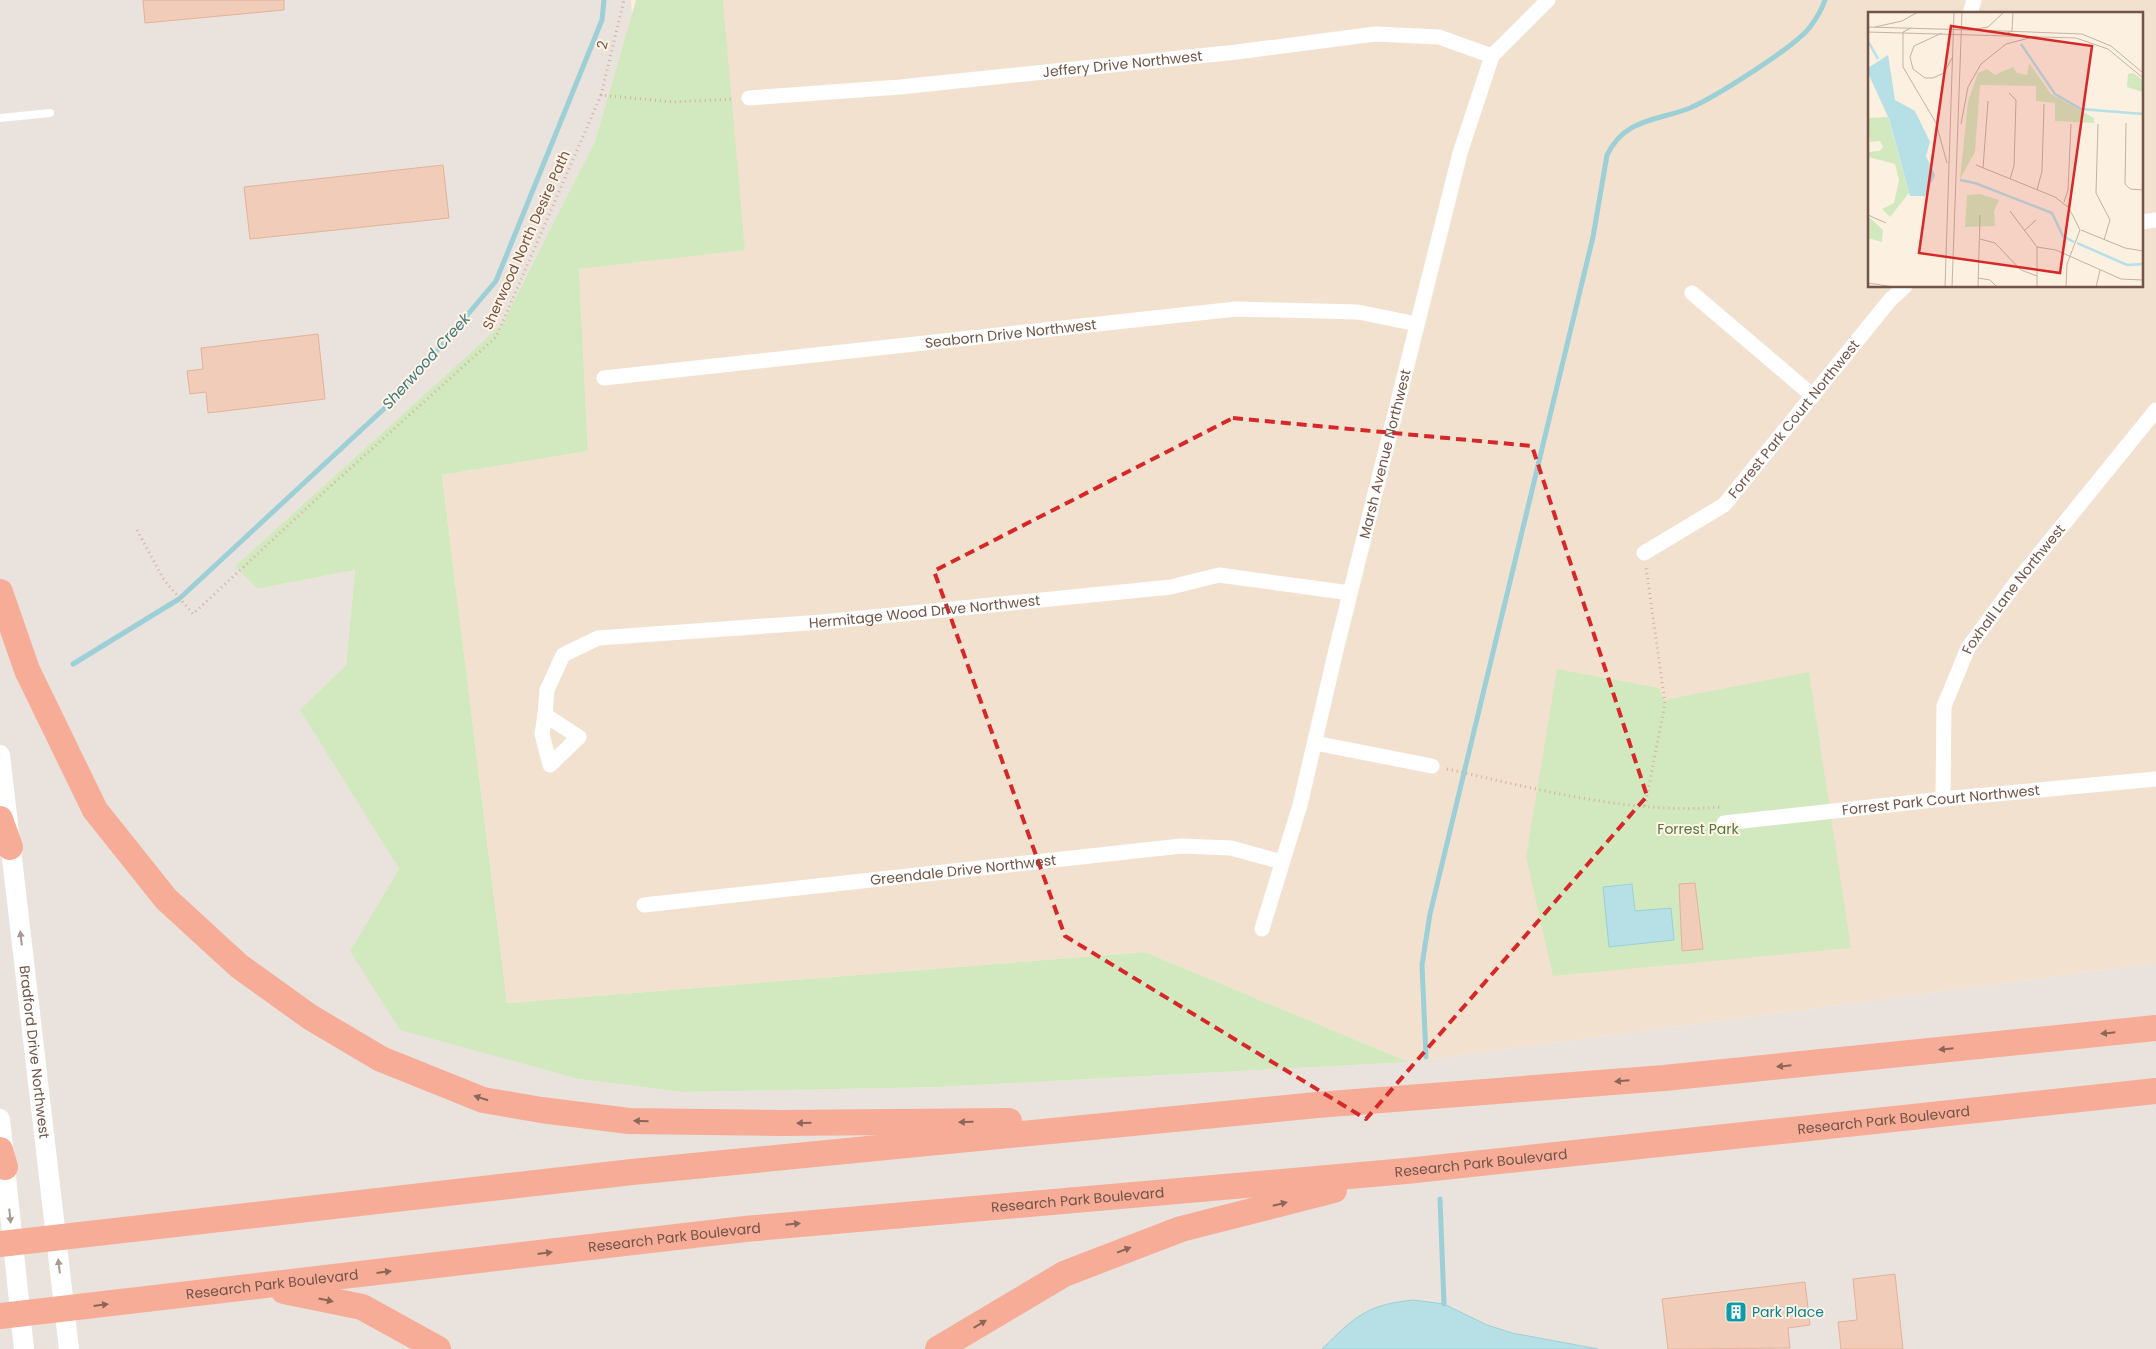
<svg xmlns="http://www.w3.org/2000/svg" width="2156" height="1349" font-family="Poppins,sans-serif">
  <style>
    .residential { fill: #f3e1cf; fill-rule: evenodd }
    .industrial { fill: #eae2dc }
    .green { fill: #d2e9c0 }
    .water { fill: #b6e0e5; stroke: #9cd0d6 }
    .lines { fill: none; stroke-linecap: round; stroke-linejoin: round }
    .stream { stroke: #9cd0d6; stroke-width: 5 }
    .building { fill: #f1ccb8; stroke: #e3b299 }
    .path { stroke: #d5b09c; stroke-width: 3; stroke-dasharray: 1 4; stroke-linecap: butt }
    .service { stroke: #fff; stroke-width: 8 }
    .minor { stroke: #fff; stroke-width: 15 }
    .secondary { stroke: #fff; stroke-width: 20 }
    .motorway { stroke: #f6ac97; stroke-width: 26 }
    .oneway { fill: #aa9991 }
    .oneway2 { fill: #8c6658 }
    .marked { fill: none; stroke: #d62828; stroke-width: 4; stroke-dasharray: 10 6; stroke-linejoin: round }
    .labels { text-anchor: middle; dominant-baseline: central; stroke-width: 4; stroke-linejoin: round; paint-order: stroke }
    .street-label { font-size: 14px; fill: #725548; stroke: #fff4e6 }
    .park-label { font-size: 14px; fill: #547841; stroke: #fff4e6 }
    .culture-label { font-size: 14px; fill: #0d838f; stroke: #fff4e6; text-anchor: start }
    .water-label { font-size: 15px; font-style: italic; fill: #3f777f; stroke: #fff4e6 }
    .inset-river { fill: none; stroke: #b6e0e5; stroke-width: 2.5 }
    .inset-road { fill: none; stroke: #c5b2a3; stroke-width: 1 }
    .view { fill: #d62828; fill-opacity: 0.15; stroke: #d62828; stroke-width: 2.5 }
    .inset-edge { fill: none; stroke: #725548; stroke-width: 2.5 }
  </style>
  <rect width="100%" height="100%" fill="#fcf0e0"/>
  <!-- residential -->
  <path class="residential" d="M723,0H2156V963L1409,1062L1145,952L507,1003L442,475L588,451L579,269L744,249ZM1870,14H2142V286H1870Z"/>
  <!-- industrial -->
  <path class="industrial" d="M0,0H631L632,15L595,141L502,324L235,566L257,589L355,570L346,665L301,710L399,869L350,951L579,1079L682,1092L940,1087L1409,1062L2156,963V1349H0Z"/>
  <!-- green -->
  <g class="green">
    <path d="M636,0H723L745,250L579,269L588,451L442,475L507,1003L1145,952L1409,1062L940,1087L682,1092L579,1079L400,1030L350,951L399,869L300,710L346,665L355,570L257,589L235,566L502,324L595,141Z"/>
    <path d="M1557,669L1659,688L1664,700L1809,672L1851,948L1553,976L1526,857Z"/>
  </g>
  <!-- water -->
  <g class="water">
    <path d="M1632,884L1635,911L1671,908L1674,940L1609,947L1603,887Z"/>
    <path d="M1413,1300L1444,1304L1487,1325L1512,1333L1598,1349H1322C1355,1317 1365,1305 1413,1300Z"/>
  </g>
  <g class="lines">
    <!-- stream -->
    <g class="stream">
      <path d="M73,664L179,599L401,393L496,281L602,20L604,0"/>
      <path d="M1426,1057L1422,965L1430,914L1593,237L1607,155C1625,118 1657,121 1690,108C1715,97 1795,47 1810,27C1816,19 1822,9 1825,0"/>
      <path d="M1440,1199L1444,1304"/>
    </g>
  </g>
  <!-- building -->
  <g class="building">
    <path d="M143,0H284V10L145,23Z"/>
    <path d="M443,165L449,218L250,239L244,187Z"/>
    <path d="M318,334L325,399L208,413L206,392L190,394L187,371L203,369L201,348Z"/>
    <path d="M1695,883L1703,949L1682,951L1679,884Z"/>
    <path d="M1895,1274L1903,1349H1841L1838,1322L1857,1320L1853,1279Z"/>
    <path d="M1805,1282L1810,1325L1788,1328L1790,1348L1668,1349L1662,1299Z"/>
  </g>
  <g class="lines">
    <!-- path -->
    <g class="path">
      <path d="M601,95L624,0"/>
      <path d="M137,530L164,580L193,614L324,492L496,337L601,95L673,102L734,99"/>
      <path d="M1447,769C1533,788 1631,815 1720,807"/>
      <path d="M1645,806L1665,703L1646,567"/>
    </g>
    <!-- service -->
    <path class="service" d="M0,118L50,113"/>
    <!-- minor -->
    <g class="minor">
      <path d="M1970,14L1974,0"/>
      <path id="s1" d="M749,98L900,87L1237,52L1375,34L1439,37L1492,56"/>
      <path d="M2142,222L2156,220"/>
      <path d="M1692,293L1813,396"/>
      <path id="s2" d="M604,378L1236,309L1358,312L1417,324"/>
      <path id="s3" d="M1644,553L1724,505L1890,300L1905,286"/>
      <path id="s4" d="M545,715L547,690L563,655L598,638L822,622L1171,587L1219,575L1350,593"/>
      <path d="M545,715L579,737L550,765L542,734Z"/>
      <path d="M1315,743L1432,766"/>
      <path id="s5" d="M1943,799L1944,706L1968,648L2015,584L2156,410"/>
      <path id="s6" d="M1724,823L1943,799L2156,779"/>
      <path id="s7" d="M644,905L1181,846L1231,848L1282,862"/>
      <path id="s8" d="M1262,929L1300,805L1336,650L1460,153L1492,56L1548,0"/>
    </g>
    <!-- secondary -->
    <g class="secondary">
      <path id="s9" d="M0,755L69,1349"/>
      <path d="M0,1119L24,1349"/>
    </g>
    <!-- motorway -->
    <g class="motorway">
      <path d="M0,592L27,670L95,810L166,899L239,966L310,1017L381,1059L483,1100L541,1110L629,1121L780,1123L1009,1121"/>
      <path d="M0,819L10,847"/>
      <path d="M0,1150L5,1167"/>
      <path d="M0,1244L632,1172L1317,1105L1664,1078L2156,1028"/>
      <path d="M284,1291L362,1307L438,1349"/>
      <path id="s10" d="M0,1316L745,1229L1406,1171L2156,1091"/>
      <path d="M938,1349L1064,1274L1181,1229L1334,1190"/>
    </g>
  </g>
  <!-- one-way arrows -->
  <defs><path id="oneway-solid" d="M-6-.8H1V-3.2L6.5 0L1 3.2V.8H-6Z" transform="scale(1.25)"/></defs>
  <g class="oneway">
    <use href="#oneway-solid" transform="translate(21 938) rotate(-97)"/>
    <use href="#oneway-solid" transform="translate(10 1216) rotate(84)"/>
    <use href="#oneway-solid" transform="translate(59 1266) rotate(-97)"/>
  </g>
  <g class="oneway2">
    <use href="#oneway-solid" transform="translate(2108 1033) rotate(174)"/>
    <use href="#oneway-solid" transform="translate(1946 1049) rotate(174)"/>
    <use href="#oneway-solid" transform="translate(1784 1066) rotate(174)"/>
    <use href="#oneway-solid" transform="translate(1622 1081) rotate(175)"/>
    <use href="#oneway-solid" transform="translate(481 1098) rotate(-162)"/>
    <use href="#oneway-solid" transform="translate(641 1121) rotate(-179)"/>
    <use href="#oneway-solid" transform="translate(966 1122) rotate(179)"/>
    <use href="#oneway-solid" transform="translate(804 1123) rotate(179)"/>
    <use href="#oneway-solid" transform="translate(1280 1204) rotate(-14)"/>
    <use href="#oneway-solid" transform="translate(793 1224) rotate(-6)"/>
    <use href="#oneway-solid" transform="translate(1124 1250) rotate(-21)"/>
    <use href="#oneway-solid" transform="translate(545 1253) rotate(-7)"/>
    <use href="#oneway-solid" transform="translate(384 1272) rotate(-7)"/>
    <use href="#oneway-solid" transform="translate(326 1300) rotate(12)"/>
    <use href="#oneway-solid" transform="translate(101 1305) rotate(-7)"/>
    <use href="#oneway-solid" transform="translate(980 1324) rotate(-31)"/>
  </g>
  <!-- marked area -->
  <path class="marked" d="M1233,418L1532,446L1647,796L1366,1119L1065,936L934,571Z"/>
  <!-- icons -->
  <defs>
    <g id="building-square" transform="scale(1.125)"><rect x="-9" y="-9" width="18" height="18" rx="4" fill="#0f9aa8" stroke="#fff4e6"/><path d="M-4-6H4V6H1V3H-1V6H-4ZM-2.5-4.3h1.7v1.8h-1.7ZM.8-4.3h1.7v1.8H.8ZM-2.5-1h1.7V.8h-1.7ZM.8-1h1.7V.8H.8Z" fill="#fff"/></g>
  </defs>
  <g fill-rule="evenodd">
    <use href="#building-square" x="1736" y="1312"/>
  </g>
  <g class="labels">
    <!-- street labels -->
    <g class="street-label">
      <text transform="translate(602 45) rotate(-76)">2</text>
      <text stroke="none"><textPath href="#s1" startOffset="375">Jeffery Drive Northwest</textPath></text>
      <text transform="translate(526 240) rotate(-66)">Sherwood North Desire Path</text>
      <text stroke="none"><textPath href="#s2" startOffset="409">Seaborn Drive Northwest</textPath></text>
      <text stroke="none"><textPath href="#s3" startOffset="204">Forrest Park Court Northwest</textPath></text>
      <text stroke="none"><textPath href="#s8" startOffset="491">Marsh Avenue Northwest</textPath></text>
      <text stroke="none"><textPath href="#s5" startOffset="230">Foxhall Lane Northwest</textPath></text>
      <text stroke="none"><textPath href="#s4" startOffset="430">Hermitage Wood Drive Northwest</textPath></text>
      <text stroke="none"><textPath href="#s6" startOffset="218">Forrest Park Court Northwest</textPath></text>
      <text stroke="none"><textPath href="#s7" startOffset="321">Greendale Drive Northwest</textPath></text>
      <text stroke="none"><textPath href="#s9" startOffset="299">Bradford Drive Northwest</textPath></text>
      <text stroke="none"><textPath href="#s10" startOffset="1894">Research Park Boulevard</textPath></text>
      <text stroke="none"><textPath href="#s10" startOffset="1489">Research Park Boulevard</textPath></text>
      <text stroke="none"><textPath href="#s10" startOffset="1084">Research Park Boulevard</textPath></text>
      <text stroke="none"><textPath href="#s10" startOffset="679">Research Park Boulevard</textPath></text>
      <text stroke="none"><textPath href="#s10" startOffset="274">Research Park Boulevard</textPath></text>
    </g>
    <!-- park labels -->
    <g class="park-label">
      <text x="1698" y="829">Forrest Park</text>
    </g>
    <!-- culture labels -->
    <g class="culture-label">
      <text x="1752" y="1312">Park Place</text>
    </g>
    <!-- water labels -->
    <g class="water-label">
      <text transform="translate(426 361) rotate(-48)">Sherwood Creek</text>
    </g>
  </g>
  <!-- overview -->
  <g transform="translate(1868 12)">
    <rect width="275" height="275" fill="#fcf0e0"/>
    <path d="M161,51L183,82L226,106V111L187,109V91L168,89V74L112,73L107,140L92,167L100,90L110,61L119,57L127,63L145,55L149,61L159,63ZM265,61L275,68V80L259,75L260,62ZM20,105L41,181L22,205L14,197L26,191L31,168L27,152L0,145V140L12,139L15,135L12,129L2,130L0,106ZM112,182L131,188L126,199L127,214L97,215L99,183ZM0,204L15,218L14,230L0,226Z" fill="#d2e9c0"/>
    <path d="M20,43L27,88L47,99L62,130L58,144L67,163L57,184H42L21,107L0,61V56Z" fill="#b6e0e5"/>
    <path class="inset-river" d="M0,29L10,47M153,32L187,82L213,97L275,102M92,168L107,171L184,201L195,224L206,230M209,231L259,253L275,252"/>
    <path class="inset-road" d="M0,15L103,18M7,15L34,9L50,0M43,16L35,20V55L68,111L79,151M102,18L120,15L136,0M110,18L214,22L243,34L275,61M0,20L208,26L240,37L275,66M74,21L46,34L42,45L45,57L57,66H65L76,61L84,46M135,23L144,19L145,0M141,81L148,88L146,154L142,167M258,111L257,172L262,177L275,178M93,112L100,75L113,52L138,32L169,24M230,112L228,181L242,208L236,228M108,153L187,185L201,196L212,218L199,252L198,275M115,156L120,89M169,178L174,159L176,92M196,190L200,178L203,112M142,199L169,235V275M0,203L18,211M213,218L257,236L275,239M156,219L168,208M112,227L127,231L153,258L169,264M169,235L188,238L253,267L275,268M110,266L122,268L129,275M0,271L26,275M0,274L20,275M77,275L86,0M84,275L94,0M110,275L112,203M228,275L232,258"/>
    <path class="view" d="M83,14L224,34L192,261L51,241Z"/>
    <rect width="275" height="275" class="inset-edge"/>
  </g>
</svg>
